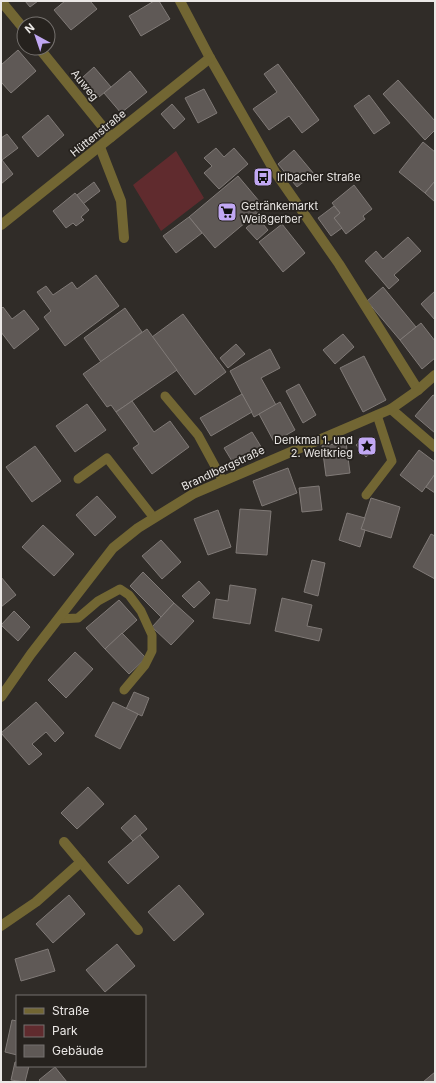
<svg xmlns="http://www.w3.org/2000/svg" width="436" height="1083" font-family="Inter,sans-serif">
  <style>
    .green { fill: #602b2e }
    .building { fill: #5f5956; stroke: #807a77 }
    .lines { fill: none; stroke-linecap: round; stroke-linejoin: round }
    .lane { stroke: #726633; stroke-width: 9 }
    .street { stroke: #726633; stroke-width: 10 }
    .labels { text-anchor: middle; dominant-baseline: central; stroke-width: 3.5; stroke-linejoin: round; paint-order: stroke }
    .street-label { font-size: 11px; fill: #ebe8e6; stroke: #26221e }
    .poi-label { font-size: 11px; fill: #ebe8e6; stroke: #26221e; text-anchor: start }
  </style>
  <rect width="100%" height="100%" fill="#302c28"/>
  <!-- green -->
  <path class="green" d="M176,151L204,198L161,231L133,185Z"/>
  <!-- building -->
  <g class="building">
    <path d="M25,1H38L30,7Z"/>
    <path d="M65,1H90L97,9L71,30L54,10Z"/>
    <path d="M154,1H159L170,19L141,36L129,16Z"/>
    <path d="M18,50L36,71L11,93L1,82V65Z"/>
    <path d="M278,64L319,120L302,133L289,116L269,130L253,109L277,92L264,74Z"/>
    <path d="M94,67L111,87L99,97L82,78Z"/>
    <path d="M130,71L147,92L121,113L104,93Z"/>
    <path d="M398,80L435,121V130L425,140L383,94Z"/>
    <path d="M204,89L217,113L198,123L185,98Z"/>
    <path d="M369,95L390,123L374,134L354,106Z"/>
    <path d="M172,104L185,119L174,129L161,114Z"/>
    <path d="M48,115L64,135L38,157L22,137Z"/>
    <path d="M7,134L18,148L2,160L13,174L1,184V138Z"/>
    <path d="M423,142L435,152V181L425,193L399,172Z"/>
    <path d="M216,148L224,157L234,148L248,164L219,189L204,173L212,166L204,158Z"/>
    <path d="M294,150L314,174L297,187L278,164Z"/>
    <path d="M238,176L264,207L215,248L189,217Z"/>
    <path d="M435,181V202L425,193Z"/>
    <path d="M94,182L100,191L83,204L77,195Z"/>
    <path d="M354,185L372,209L363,216L365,219L346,234L334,218L340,213L332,203Z"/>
    <path d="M75,193L89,210L81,217L84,220L76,226L73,223L66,228L53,211Z"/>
    <path d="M334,206L340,213L334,218L342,228L331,236L318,218Z"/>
    <path d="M189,217L202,233L176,253L163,236Z"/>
    <path d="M258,218L268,230L257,240L246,228Z"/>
    <path d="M282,224L305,253L283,272L259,242Z"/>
    <path d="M408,237L421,251L394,275L399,280L389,289L365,261L376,251L383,259Z"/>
    <path d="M96,275L119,306L65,346L44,317L51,311L37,292L46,286L53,295L72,282L77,289Z"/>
    <path d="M383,287L416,327L400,340L367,301Z"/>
    <path d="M435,291V320L421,304Z"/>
    <path d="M3,307L12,319L24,310L39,329L14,349L1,332V309Z"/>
    <path d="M125,308L142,332L101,362L84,338Z"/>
    <path d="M183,314L226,372L195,395L152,337Z"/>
    <path d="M421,323L435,341V358L422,369L400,340Z"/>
    <path d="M147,329L177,370L116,412L111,405L107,407L83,374Z"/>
    <path d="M343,334L354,347L335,364L323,350Z"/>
    <path d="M236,344L245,354L228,368L220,358Z"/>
    <path d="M270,349L280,368L261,378L276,405L254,417L230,371Z"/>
    <path d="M364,356L386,400L363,412L340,368Z"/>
    <path d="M299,384L316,415L303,423L286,391Z"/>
    <path d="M242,394L252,412L211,436L200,418Z"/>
    <path d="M433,395L435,396V433L415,416Z"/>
    <path d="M132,401L154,432L170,421L189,447L152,474L133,448L139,444L116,412Z"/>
    <path d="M280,402L295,430L274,442L259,414Z"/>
    <path d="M87,404L106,430L75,452L56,426Z"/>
    <path d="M252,432L263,450L235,466L224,448Z"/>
    <path d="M366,437L376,448L366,457L356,445Z"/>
    <path d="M346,442L350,473L326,476L322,446Z"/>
    <path d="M35,446L61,481L32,502L6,467Z"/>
    <path d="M419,450L435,462V474L422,492L400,475Z"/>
    <path d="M288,468L297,493L262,506L253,481Z"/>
    <path d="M435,474V493L426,487Z"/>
    <path d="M319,486L322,510L302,512L299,488Z"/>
    <path d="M97,496L116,517L95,536L76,515Z"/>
    <path d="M371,498L400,507L391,538L361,529Z"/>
    <path d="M240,509L271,511L267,555L236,553Z"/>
    <path d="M218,510L231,547L208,555L194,519Z"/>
    <path d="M347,513L365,518L361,529L365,530L360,547L339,540Z"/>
    <path d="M43,525L74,554L54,576L22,547Z"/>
    <path d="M431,534L435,536V579L413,567Z"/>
    <path d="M161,540L181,562L162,579L142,556Z"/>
    <path d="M312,560L325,563L318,596L304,592Z"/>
    <path d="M143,572L174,603L161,617L130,586Z"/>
    <path d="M1,577L16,595L1,607Z"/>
    <path d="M199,581L210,593L194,608L182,596Z"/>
    <path d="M230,585L256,589L250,624L213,618L216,599L228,601Z"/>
    <path d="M282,598L312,605L307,626L322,629L319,641L275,631Z"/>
    <path d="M119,600L137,620L105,649L86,628Z"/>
    <path d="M174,603L194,621L171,645L152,627Z"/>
    <path d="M14,611L30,627L18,641L1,625Z"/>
    <path d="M122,633L146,658L129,674L105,649Z"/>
    <path d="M75,652L93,669L66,698L48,680Z"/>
    <path d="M134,692L149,698L142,716L126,709Z"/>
    <path d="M36,702L64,733L55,742L46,732L32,744L42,754L29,765L1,733Z"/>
    <path d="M113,702L138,714L120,749L95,736Z"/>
    <path d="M88,787L104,804L77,829L61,813Z"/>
    <path d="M135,815L147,829L133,841L121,828Z"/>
    <path d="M140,835L159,857L128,884L108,862Z"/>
    <path d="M179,885L204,914L174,941L148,912Z"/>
    <path d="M69,895L85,914L53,943L36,924Z"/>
    <path d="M117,944L135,966L105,992L86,970Z"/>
    <path d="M48,949L55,971L21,981L15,959Z"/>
    <path d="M12,1020L17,1021V1055L5,1052Z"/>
    <path d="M15,1062H17V1066H29L25,1082L11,1080Z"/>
    <path d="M55,1067L67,1082H41L39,1080Z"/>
    <path d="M435,1072V1082H423Z"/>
  </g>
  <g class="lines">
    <!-- lane -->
    <g class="lane">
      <path d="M165,396L198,435L223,481"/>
      <path d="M78,479L107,458L154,518"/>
      <path d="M366,495L392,461L377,415"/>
      <path d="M58,619L78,618L98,601L120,589L129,595L141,611L152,635V651L145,665L124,690"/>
    </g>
    <!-- street -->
    <g class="street">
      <path d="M1,1L24,29"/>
      <path d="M180,1L210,58L275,172L339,264L418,390"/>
      <path d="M39,48L111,137"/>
      <path d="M100,147L121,201L124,238"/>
      <path d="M1,225L210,58"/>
      <path d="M391,409L435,447"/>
      <path d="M1,697L31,654L113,548L138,528L193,494L391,409L418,390L435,375"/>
      <path d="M64,842L138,930"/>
      <path d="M1,926L36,902L81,862"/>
    </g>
  </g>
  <!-- icons -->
  <defs>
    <g id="bus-square" transform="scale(1)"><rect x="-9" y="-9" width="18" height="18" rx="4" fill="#c1a8f3" stroke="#26221e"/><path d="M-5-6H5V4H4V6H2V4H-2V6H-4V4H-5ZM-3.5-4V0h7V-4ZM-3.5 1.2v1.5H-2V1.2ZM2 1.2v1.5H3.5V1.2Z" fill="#111"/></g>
    <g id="supermarket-square" transform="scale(1)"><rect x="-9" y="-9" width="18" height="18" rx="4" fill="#c1a8f3" stroke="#26221e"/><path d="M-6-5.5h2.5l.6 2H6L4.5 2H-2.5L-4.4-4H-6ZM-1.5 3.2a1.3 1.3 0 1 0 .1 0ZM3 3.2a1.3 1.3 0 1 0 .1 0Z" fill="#111"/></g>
    <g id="sight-square" transform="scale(1)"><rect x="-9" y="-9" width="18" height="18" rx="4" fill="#c1a8f3" stroke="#26221e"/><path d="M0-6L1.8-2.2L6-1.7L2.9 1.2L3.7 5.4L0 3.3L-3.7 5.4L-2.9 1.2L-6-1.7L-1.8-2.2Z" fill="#111"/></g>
  </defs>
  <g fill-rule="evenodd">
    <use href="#bus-square" x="263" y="177"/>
    <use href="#supermarket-square" x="227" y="212"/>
    <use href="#sight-square" x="367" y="446"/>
  </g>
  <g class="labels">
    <!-- street labels -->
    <g class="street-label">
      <text transform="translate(85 85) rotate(51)">Auweg</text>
      <text transform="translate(98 133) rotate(-39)">Hüttenstraße</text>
      <text transform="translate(223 468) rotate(-25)">Brandlbergstraße</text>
    </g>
    <!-- poi labels -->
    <g class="poi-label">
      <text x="277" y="177">Irlbacher Straße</text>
      <text x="241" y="206">Getränkemarkt<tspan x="241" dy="13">Weißgerber</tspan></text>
      <text x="353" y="440" text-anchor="end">Denkmal 1. und<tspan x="353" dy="13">2. Weltkrieg</tspan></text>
    </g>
  </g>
  <!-- border -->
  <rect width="436" height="1083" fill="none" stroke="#ebe8e6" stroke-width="4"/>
  <!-- legend -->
  <rect x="16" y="995" width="130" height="72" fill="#26221e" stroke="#75716e"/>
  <rect x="24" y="1008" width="20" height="6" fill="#726633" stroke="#75716e"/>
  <text x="52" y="1015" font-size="12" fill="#ebe8e6">Straße</text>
  <rect x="24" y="1025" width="20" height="12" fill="#602b2e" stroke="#75716e"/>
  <text x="52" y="1035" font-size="12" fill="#ebe8e6">Park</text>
  <rect x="24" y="1045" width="20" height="12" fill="#5f5956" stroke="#75716e"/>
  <text x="52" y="1055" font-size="12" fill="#ebe8e6">Gebäude</text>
  <!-- north arrow -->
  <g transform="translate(36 36) rotate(320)"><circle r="19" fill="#26221e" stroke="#75716e"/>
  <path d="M0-3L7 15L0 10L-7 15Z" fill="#c1a8f3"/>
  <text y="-6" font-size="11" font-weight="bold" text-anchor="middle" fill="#ebe8e6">N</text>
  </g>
</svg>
